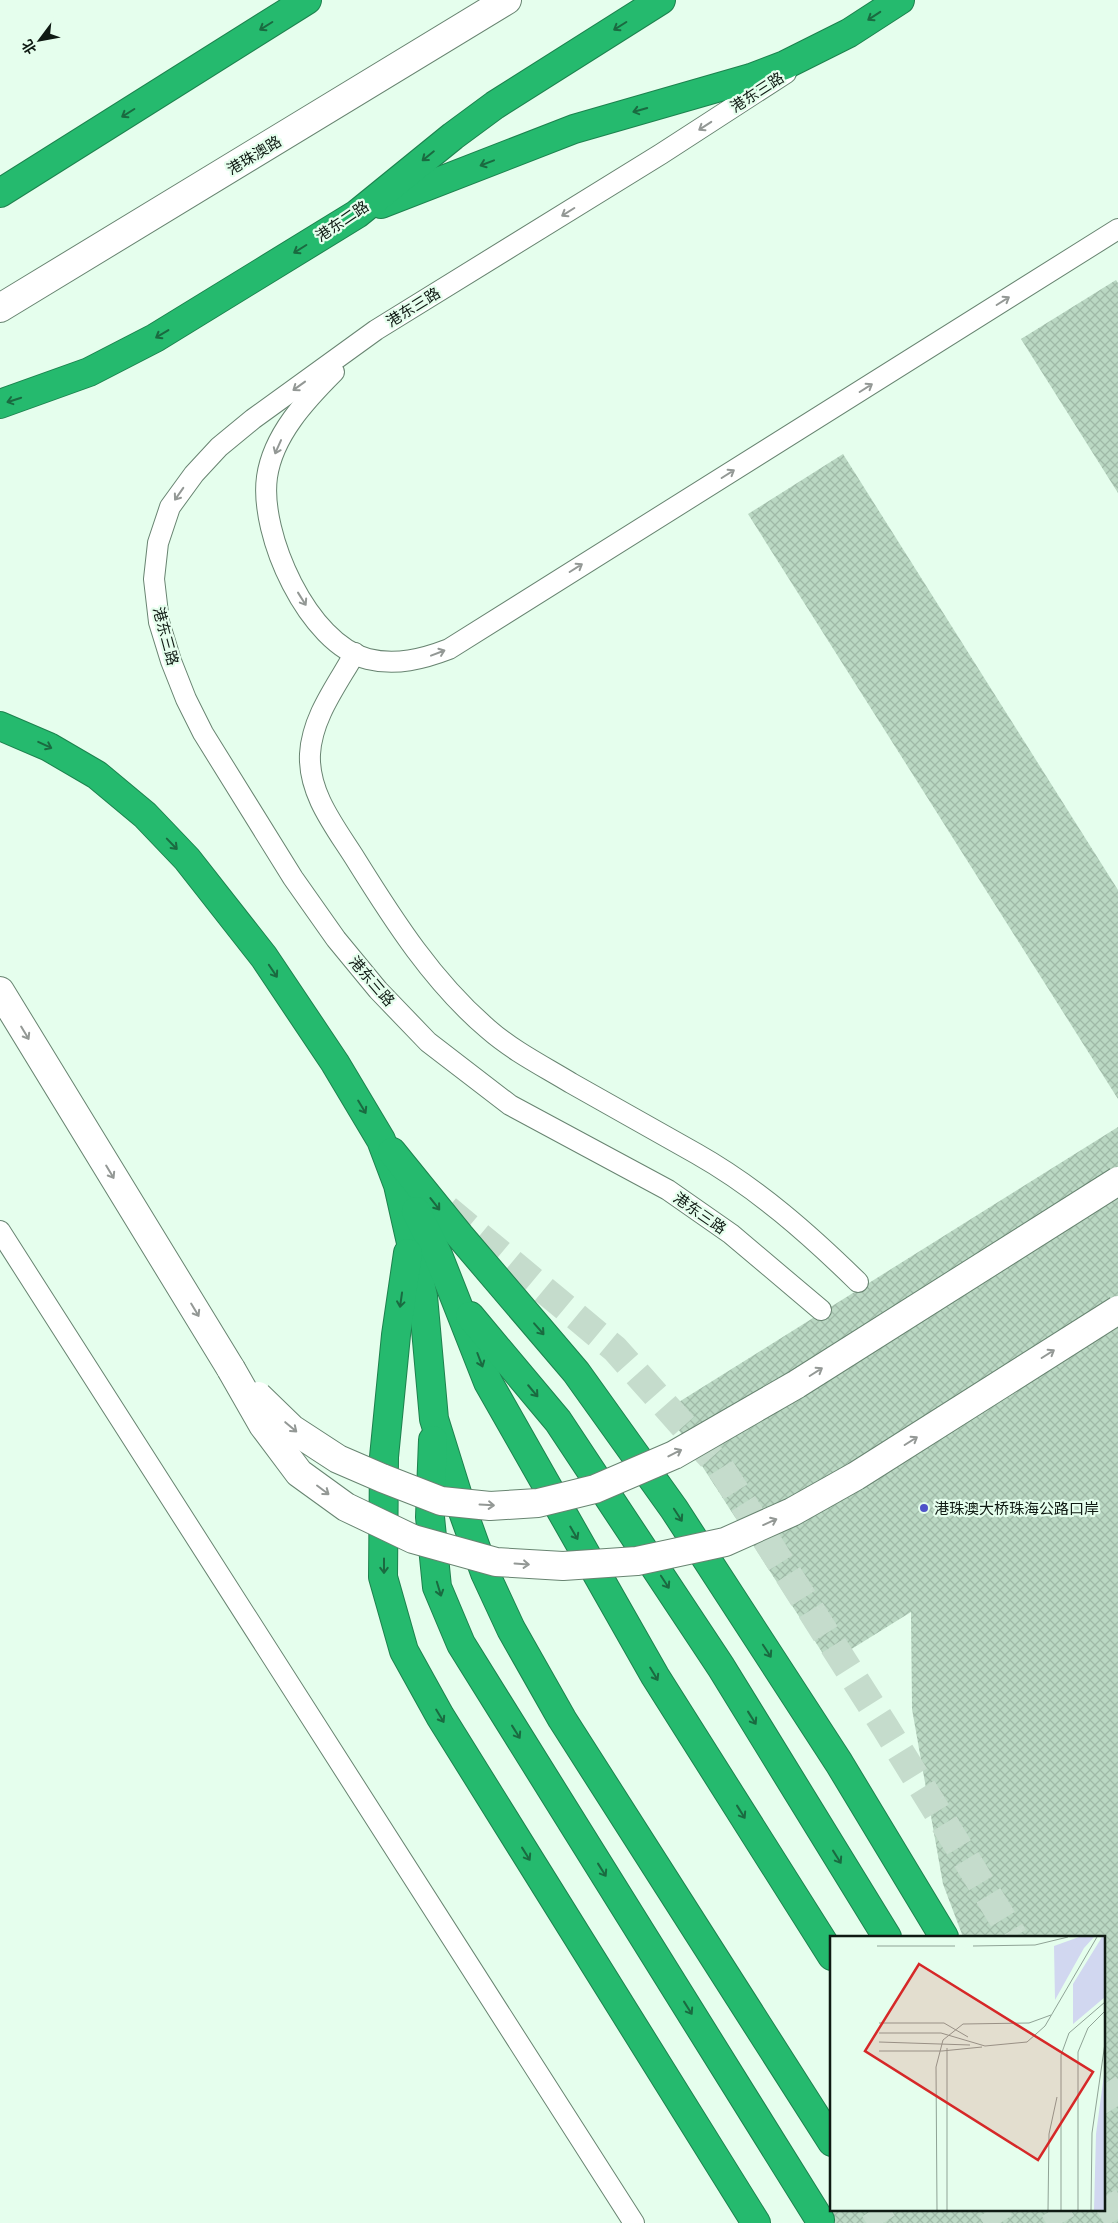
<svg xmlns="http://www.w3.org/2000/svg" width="1118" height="2223" font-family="'PT Sans','Noto Sans SC',sans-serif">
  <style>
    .building { fill: url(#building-cross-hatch) }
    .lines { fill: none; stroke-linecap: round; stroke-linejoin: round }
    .highway-tunnel { stroke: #c5dccc; stroke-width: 28; stroke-dasharray: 28 14; stroke-linecap: butt }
    .lane-casing { stroke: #688471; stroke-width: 22 }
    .street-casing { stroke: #688471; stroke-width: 30 }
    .secondary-casing { stroke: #688471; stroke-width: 30 }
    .highway-casing { stroke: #1d824e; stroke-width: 30 }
    .lane { stroke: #fff; stroke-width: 20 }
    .street { stroke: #fff; stroke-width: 28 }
    .secondary { stroke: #fff; stroke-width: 28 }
    .highway { stroke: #25ba6e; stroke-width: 28 }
    .secondary-bridge-casing { stroke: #688471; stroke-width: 30; stroke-linecap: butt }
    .secondary-bridge { stroke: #fff; stroke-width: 28 }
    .oneway { stroke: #1a6a40 }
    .oneway2 { stroke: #939895 }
    .poi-dot { fill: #4e52c8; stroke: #e5feed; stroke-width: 2 }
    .labels { text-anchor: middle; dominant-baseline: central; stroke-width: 4.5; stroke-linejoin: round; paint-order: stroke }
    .street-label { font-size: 15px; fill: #0f1a13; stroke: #e5feed }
    .poi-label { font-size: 15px; fill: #0f1a13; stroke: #e5feed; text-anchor: start }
    .inset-road { fill: none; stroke: #8fa396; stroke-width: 1 }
    .view { fill: #d62828; fill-opacity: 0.15; stroke: #d62828; stroke-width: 2.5 }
    .inset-edge { fill: none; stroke: #0f1a13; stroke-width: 2.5 }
  </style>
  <defs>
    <pattern id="building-cross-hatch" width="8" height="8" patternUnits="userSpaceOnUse" patternTransform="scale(1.25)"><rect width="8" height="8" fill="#bad8c3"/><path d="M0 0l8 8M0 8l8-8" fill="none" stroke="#9fb9a7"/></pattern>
  </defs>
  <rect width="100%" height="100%" fill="#e5feed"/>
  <!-- building -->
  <g class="building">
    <path d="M1116,280L1118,283V493L1021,339Z"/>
    <path d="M843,454L1118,890V1099L748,514Z"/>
    <path d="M1118,1127V2223H816L838,2209H1104V1937H963L943,1884L912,1709L911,1612L829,1663L666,1410Z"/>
  </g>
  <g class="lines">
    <!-- highway-tunnel -->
    <g class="highway-tunnel">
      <path d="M447,1209L615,1349L720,1467L885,1727L1014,1937"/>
      <path d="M1104,2084L1118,2106"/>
      <path d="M1104,2197L1118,2219"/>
      <path d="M874,2209L883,2223"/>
      <path d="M991,2209L1000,2223"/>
      <path d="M1054,2209L1062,2223"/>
    </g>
    <!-- lane casing -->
    <g class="lane-casing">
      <g id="lane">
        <path d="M786,73L661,154L376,330L253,419L219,447L194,474L170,507L158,543L154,579L159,622L171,661L186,699L203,733L293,878L336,939L378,990L428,1042L510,1105L668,1190L731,1234L821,1310"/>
        <path d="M334,372C306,400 273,435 267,477C259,534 308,644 368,659C396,666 423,659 449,649L1118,229"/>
        <path d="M355,653C337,685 312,717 310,754C308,794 336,828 356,860C394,921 433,982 488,1029C513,1051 543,1066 571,1083C613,1107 655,1130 697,1154C757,1188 809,1234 858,1282"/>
        <path d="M0,1231L634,2223"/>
      </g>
    </g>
    <!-- street casing -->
    <g class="street-casing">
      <path id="street" d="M0,308L507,0"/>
    </g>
    <!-- secondary casing -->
    <g class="secondary-casing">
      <path id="secondary" d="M0,991L231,1369"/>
    </g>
    <!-- highway casing -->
    <g class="highway-casing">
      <g id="highway">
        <path d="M0,193L307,0"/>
        <path d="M381,204L574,129L751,78L785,65L849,33L900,0"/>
        <path d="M0,404L89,372L155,338L357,214L453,136L495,105L661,0"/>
        <path d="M0,726L49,747L97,775L145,815L187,859L264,957L335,1063L381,1140L398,1185L423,1296L434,1419L462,1509L485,1573L511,1629L562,1719L832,2142"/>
        <path d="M392,1152L460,1236L576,1372L674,1509L839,1763L944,1937"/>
        <path d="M416,1211L438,1255L488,1382L655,1676L832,1956"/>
        <path d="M408,1253L396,1335L384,1457L383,1577L404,1651L440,1716L756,2223"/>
        <path d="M470,1316L558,1421L721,1667L887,1937"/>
        <path d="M433,1440L430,1517L437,1587L461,1644L820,2220"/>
      </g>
    </g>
    <!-- lane -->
    <use href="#lane" class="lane"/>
    <!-- street -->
    <use href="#street" class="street"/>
    <!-- secondary -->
    <use href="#secondary" class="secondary"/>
    <!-- highway -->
    <use href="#highway" class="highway"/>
    <!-- secondary-bridge casing -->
    <g class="secondary-bridge-casing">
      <g id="secondary-bridge">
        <path d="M231,1369L263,1425L299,1473L346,1507L413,1539L496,1562L563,1566L637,1561L725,1542L792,1512L856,1476L1118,1310"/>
        <path d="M258,1396L292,1429L338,1459L382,1478L441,1501L490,1506L538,1503L595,1489L674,1455L797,1384L1118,1181"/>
      </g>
    </g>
    <!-- secondary-bridge -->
    <use href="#secondary-bridge" class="secondary-bridge"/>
  </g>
  <!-- one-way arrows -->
  <defs><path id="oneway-shaft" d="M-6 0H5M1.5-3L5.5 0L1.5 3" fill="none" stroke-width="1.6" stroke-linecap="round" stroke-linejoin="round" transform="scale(1.25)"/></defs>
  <g class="oneway">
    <use href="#oneway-shaft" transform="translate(874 16) rotate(147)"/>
    <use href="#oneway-shaft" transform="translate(266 26) rotate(148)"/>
    <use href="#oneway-shaft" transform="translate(620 26) rotate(148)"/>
    <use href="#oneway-shaft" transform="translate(640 110) rotate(164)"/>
    <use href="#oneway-shaft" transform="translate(128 113) rotate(148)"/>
    <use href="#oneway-shaft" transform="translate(428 156) rotate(141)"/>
    <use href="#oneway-shaft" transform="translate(487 163) rotate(159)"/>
    <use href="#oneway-shaft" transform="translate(300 249) rotate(148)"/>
    <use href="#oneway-shaft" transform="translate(162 334) rotate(149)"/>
    <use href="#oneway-shaft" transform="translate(14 400) rotate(162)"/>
    <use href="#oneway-shaft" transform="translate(45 745) rotate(25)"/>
    <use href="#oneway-shaft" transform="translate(172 844) rotate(46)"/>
    <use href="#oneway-shaft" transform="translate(273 971) rotate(56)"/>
    <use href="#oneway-shaft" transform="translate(362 1107) rotate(59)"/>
    <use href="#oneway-shaft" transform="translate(435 1204) rotate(52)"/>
    <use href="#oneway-shaft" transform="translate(401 1300) rotate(98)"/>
    <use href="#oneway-shaft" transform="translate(539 1329) rotate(49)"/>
    <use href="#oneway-shaft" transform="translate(480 1360) rotate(69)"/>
    <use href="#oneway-shaft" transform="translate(533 1391) rotate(50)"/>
    <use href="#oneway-shaft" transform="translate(678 1515) rotate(57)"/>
    <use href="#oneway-shaft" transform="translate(574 1533) rotate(60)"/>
    <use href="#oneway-shaft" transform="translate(384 1566) rotate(90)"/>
    <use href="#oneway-shaft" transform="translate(665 1582) rotate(57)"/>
    <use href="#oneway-shaft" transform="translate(439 1589) rotate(73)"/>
    <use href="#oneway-shaft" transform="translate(767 1651) rotate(57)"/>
    <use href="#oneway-shaft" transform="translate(654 1674) rotate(59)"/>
    <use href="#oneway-shaft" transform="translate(440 1716) rotate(59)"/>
    <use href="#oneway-shaft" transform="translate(752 1718) rotate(58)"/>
    <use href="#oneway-shaft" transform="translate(516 1732) rotate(58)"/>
    <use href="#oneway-shaft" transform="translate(741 1812) rotate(58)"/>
    <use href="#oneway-shaft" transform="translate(526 1854) rotate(58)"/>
    <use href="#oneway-shaft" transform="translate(837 1857) rotate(58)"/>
    <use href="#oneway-shaft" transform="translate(602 1870) rotate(58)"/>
    <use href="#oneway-shaft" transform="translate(688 2008) rotate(58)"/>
  </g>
  <g class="oneway2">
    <use href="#oneway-shaft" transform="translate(705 126) rotate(147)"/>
    <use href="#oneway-shaft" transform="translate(568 212) rotate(148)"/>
    <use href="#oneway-shaft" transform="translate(1003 301) rotate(-32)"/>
    <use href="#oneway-shaft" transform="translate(299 386) rotate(144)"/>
    <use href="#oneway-shaft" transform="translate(866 388) rotate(-32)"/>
    <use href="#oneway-shaft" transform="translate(278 447) rotate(114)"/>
    <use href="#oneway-shaft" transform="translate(728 474) rotate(-32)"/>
    <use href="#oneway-shaft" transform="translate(179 494) rotate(125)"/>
    <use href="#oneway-shaft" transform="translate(576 568) rotate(-32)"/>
    <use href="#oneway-shaft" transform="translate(302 599) rotate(58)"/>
    <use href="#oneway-shaft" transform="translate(438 653) rotate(-21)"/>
    <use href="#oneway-shaft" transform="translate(25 1033) rotate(59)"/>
    <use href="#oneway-shaft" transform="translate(110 1172) rotate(59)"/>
    <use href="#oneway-shaft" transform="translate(195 1310) rotate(59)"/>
    <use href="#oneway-shaft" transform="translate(1048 1354) rotate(-32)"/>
    <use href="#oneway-shaft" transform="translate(816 1372) rotate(-32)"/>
    <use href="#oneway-shaft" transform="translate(291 1427) rotate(40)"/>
    <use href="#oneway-shaft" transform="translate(911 1441) rotate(-32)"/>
    <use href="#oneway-shaft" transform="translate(675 1453) rotate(-27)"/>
    <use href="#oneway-shaft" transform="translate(323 1490) rotate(37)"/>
    <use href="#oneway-shaft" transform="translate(487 1505) rotate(3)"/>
    <use href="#oneway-shaft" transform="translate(770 1522) rotate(-24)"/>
    <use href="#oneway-shaft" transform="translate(522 1564) rotate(4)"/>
  </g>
  <!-- markers -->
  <circle class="poi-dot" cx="924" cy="1508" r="5"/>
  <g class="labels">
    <!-- street labels -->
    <g class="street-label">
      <text transform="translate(757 92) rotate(-33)">港东三路</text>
      <text transform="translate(254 155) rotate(-31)">港珠澳路</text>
      <text transform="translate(342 221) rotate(-34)">港东二路</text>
      <text transform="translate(413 307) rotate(-32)">港东三路</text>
      <text transform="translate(166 636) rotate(75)">港东三路</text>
      <text transform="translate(372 981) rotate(49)">港东三路</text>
      <text transform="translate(700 1213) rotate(35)">港东三路</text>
    </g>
    <!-- poi labels -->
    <g class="poi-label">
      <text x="934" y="1508">港珠澳大桥珠海公路口岸</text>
    </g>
  </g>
  <!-- overview -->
  <g transform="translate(830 1936)">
    <rect width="275" height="275" fill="#e5feed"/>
    <path d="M249,1H264L254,12L225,64L224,10ZM272,1H275V61L243,88V48ZM275,131V274H264L266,198Z" fill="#d1d7f0"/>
    <path class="inset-road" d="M47,10H125M143,10L205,9L238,1M49,87H114L138,101M49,97H111L155,110L197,106L215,90L267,1M49,106L140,109M49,115H112L152,111M107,274L106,131L113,104L133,88L199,87L221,79M117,274V112M218,274L219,198L227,161M231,274V119L239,97L275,66M248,274V116L258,92L275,75M261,274L262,197L275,107"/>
    <path class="view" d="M89,28L263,136L208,224L35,115Z"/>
    <rect width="275" height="275" class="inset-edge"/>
  </g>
  <!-- north arrow -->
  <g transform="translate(40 40) rotate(238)" stroke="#e5feed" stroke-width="4" paint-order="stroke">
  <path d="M0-4L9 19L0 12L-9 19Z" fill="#0f1a13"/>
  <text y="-8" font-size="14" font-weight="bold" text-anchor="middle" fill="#0f1a13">北</text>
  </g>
</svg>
